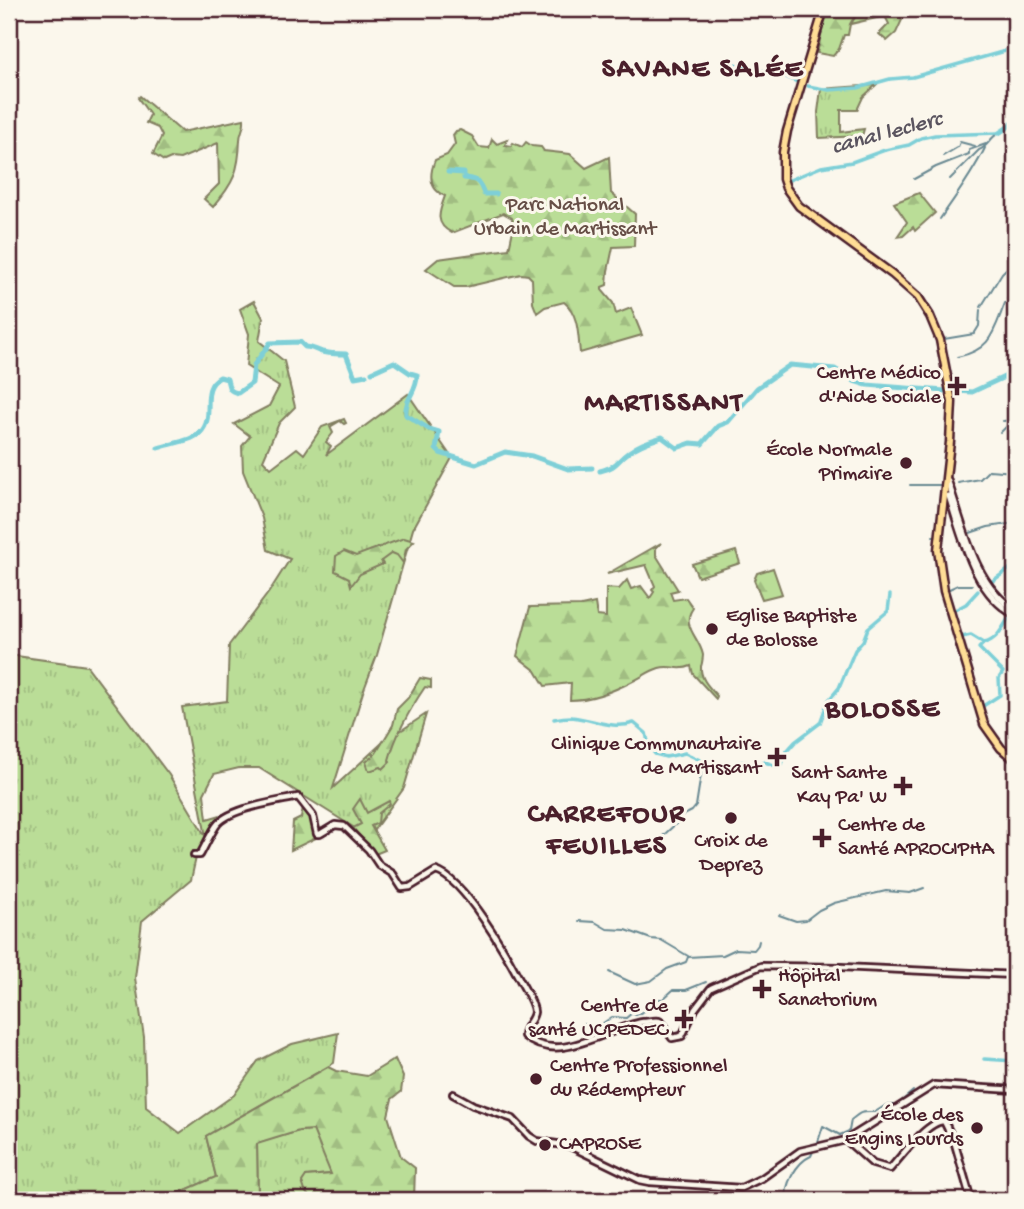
<svg xmlns="http://www.w3.org/2000/svg" width="1024" height="1209" font-family="'Gochi Hand',sans-serif">
  <style>
    .grass { fill: url(#grass-tufts); stroke: #827e61; stroke-width: 2 }
    .forest { fill: url(#forest-firs); stroke: #827e61; stroke-width: 2 }
    .wetland { fill: url(#wetland-marsh); stroke: #827e61; stroke-width: 2 }
    .lines { fill: none; stroke-linecap: round; stroke-linejoin: round }
    .stream { stroke: #698992; stroke-width: 2 }
    .canal { stroke: #7ecfd7; stroke-width: 3.5 }
    .river { stroke: #7ecfd7; stroke-width: 5 }
    .tertiary-casing { stroke: #4a1f2b; stroke-width: 10 }
    .secondary-casing { stroke: #4a1f2b; stroke-width: 10 }
    .primary-casing { stroke: #4a1f2b; stroke-width: 11 }
    .tertiary { stroke: #fbf7ec; stroke-width: 4.5 }
    .secondary { stroke: #fbf7ec; stroke-width: 5 }
    .primary { stroke: #ffdd96; stroke-width: 6 }
    .poi-dot { fill: #4a1f2b; stroke: #fbf7ec; stroke-width: 2.5 }
    .labels { text-anchor: middle; dominant-baseline: central; stroke-width: 6; stroke-linejoin: round; paint-order: stroke }
    .park-label { font-size: 21px; fill: #664e46; stroke: #fbf7ec }
    .poi-label { font-size: 21px; fill: #4a1f2b; stroke: #fbf7ec; text-anchor: end }
    .water-label { font-size: 23px; font-style: italic; fill: #5a545f; stroke: #fbf7ec }
    .district-label { font-size: 28px; font-weight: bold; letter-spacing: 2px; fill: #4a1f2b; stroke: #fbf7ec }
  </style>
  <defs>
    <pattern id="grass-tufts" width="24" height="20" patternUnits="userSpaceOnUse" patternTransform="scale(1.75)"><rect width="24" height="20" fill="#badd97"/><path d="M3 7l-1-3M5 7V3M7 7l1-3M15 17l-1-3M17 17v-4M19 17l1-3" fill="none" stroke="#a1bd82"/></pattern>
    <pattern id="forest-firs" width="22" height="20" patternUnits="userSpaceOnUse" patternTransform="scale(1.75)"><rect width="22" height="20" fill="#badd97"/><path d="M5 1l3.5 6h-7zM16 11l3.5 6h-7z" fill="#a1bd82"/></pattern>
    <pattern id="wetland-marsh" width="20" height="14" patternUnits="userSpaceOnUse" patternTransform="scale(1.75)"><rect width="20" height="14" fill="#badd97"/><path d="M1 5h8M5 5V1M11 12h8M15 12V8" fill="none" stroke="#a1bd82"/></pattern>
  </defs>
  <rect width="100%" height="100%" fill="#fbf7ec"/>
  <filter id="ink" filterUnits="userSpaceOnUse"><feTurbulence type="fractalNoise" baseFrequency=".0143" numOctaves="2"/><feDisplacementMap in="SourceGraphic" scale="14" xChannelSelector="R" yChannelSelector="G"/><feConvolveMatrix kernelMatrix="1 2 1 2 8 2 1 2 1" color-interpolation-filters="sRGB"/></filter>
  <g filter="url(#ink)">
    <!-- grass -->
    <g class="grass">
      <path d="M876,85L863,97L857,110H841V132L864,129L862,136L819,138L818,112L821,89Z"/>
      <path d="M254,301L263,318L259,341L284,361L295,407L279,423L263,460L271,468L297,448L304,454L322,427L344,419L346,423L344,424L340,421L330,427L333,433L326,442L331,446L326,455L408,394L452,458L413,529L377,655L363,692L333,788L382,743L426,714L404,788L369,837L259,768H239L214,774L204,794L207,819L248,807L228,814L216,824L197,853L191,880L142,921L135,978L144,1037L146,1107L180,1133L234,1095L258,1061L292,1044L338,1033L334,1063L206,1136L216,1177L169,1197L167,1200H17L13,1183H9L11,977L9,976V655L87,666L169,775L206,837L182,707L227,701L229,645L269,592L290,559L268,550L262,518L243,471L242,446L250,436L234,424L269,406L279,387L246,366L249,334L240,309Z"/>
      <path d="M314,1130L332,1174L306,1176L305,1191L312,1200H258L257,1143L299,1131Z"/>
    </g>
    <!-- forest -->
    <g class="forest">
      <path d="M827,9H859L850,24L848,35H844L839,49L833,56L817,53Z"/>
      <path d="M140,96L182,132L244,119C245,127 240,132 240,140C239,171 234,183 213,207L204,199L219,184L218,143L180,159L171,158L164,161L153,154L162,136L158,128L146,123L150,115L138,98Z"/>
      <path d="M460,130L472,136L479,147L489,148L492,139L497,144L507,140L505,145L511,146L513,143L522,147L526,142L532,146L541,147L544,151L570,154L586,168L609,157L611,193L635,214L634,246L613,247L608,271L607,285L602,287V290L613,303L616,314L631,308L642,335L580,353C578,336 579,314 564,302L545,307L537,313L533,303L532,279L528,275L521,274L466,287H454L426,269L438,259L509,249L513,230L512,218L503,213L452,233C434,224 439,212 445,196C429,189 429,175 435,160L447,155L455,144L453,135L456,131Z"/>
      <path d="M919,193L935,213L915,231L913,227L903,236L897,237L907,222L894,203Z"/>
      <path d="M404,538L414,541L406,549L403,563L397,555L392,553L381,561L383,564L360,574L351,586L349,578L335,571L336,556L344,551L356,556Z"/>
      <path d="M661,543L656,548V555L678,590L670,592L673,600L686,598L693,608C680,626 700,638 703,655C703,656 702,665 701,666C700,679 709,687 717,696L716,699L693,674L691,666C678,672 672,664 659,668C649,671 642,677 633,681C614,691 592,700 570,700L571,683L545,686L536,671L517,656L530,607L581,606L595,603L597,616L606,617V588L619,589L627,580L631,589L641,586L650,598L654,592L652,590L655,586L646,565L607,574Z"/>
      <path d="M736,551L740,563L698,577L692,564Z"/>
      <path d="M773,568L782,594L762,599L754,580L757,573Z"/>
      <path d="M420,678L431,680V688L425,687C410,709 396,734 389,760L390,762L383,769L381,767L369,771L366,762L376,753L393,725L397,709L408,698Z"/>
      <path d="M360,799L367,813L389,801L390,804L379,813L378,823L371,826L385,850L375,854L353,828L361,824L353,809Z"/>
      <path d="M303,807L312,816L316,838L291,850L293,822L301,818Z"/>
      <path d="M395,1059L403,1077L401,1092L392,1099L388,1116L401,1157L415,1168L414,1200H312L305,1191L302,1182L306,1176L331,1174L313,1130L299,1131L257,1144L258,1200H167L169,1197L216,1177L206,1136L328,1067L336,1071L367,1076Z"/>
    </g>
    <!-- wetland -->
    <path class="wetland" d="M860,9H907L896,33L887,41L879,34L889,24L885,16L851,24Z"/>
    <g class="lines">
      <!-- stream -->
      <g class="stream">
        <path d="M943,156L958,147L960,142L975,146"/>
        <path d="M914,179L936,167L969,154V150L986,144"/>
        <path d="M950,179L979,150C988,147 990,137 999,133"/>
        <path d="M940,219C956,196 973,173 985,148"/>
        <path d="M1007,299L1015,288"/>
        <path d="M981,307L1002,273L1015,260"/>
        <path d="M944,339L974,334L979,326L980,310"/>
        <path d="M957,357C991,350 993,333 1005,303"/>
        <path d="M1003,421L1012,420"/>
        <path d="M1000,433L1015,418"/>
        <path d="M958,483L980,479L989,470L1015,472"/>
        <path d="M910,485H940"/>
        <path d="M970,533L988,527L1015,523"/>
        <path d="M933,536H935"/>
        <path d="M947,590L958,585H972"/>
        <path d="M655,843L679,821L680,817L692,811L696,806L702,768"/>
        <path d="M779,915L796,921L806,920L819,910L834,903L886,891L910,893L924,888"/>
        <path d="M579,921L595,922L607,929L626,930L651,939L661,940L688,956"/>
        <path d="M609,972L635,984L651,981L667,969L686,962L688,957L723,955L736,949L754,950L758,945L759,941"/>
        <path d="M585,1024L594,1029L612,1017L626,1018L632,1013L636,1015L646,1010L645,1007L657,999H663L673,990H686L706,982"/>
        <path d="M817,1145L823,1126L840,1135L849,1131L851,1120C862,1111 861,1112 875,1112L886,1105H897L913,1091"/>
        <path d="M787,1200C783,1186 797,1162 811,1156L814,1149"/>
      </g>
      <!-- canal -->
      <g class="canal">
        <path d="M725,62L782,75L797,82"/>
        <path d="M808,86L829,90L858,88L890,79L913,77L1009,50H1015"/>
        <path d="M787,181L821,167L852,162L885,150L909,145L921,138L935,135L999,133"/>
        <path d="M991,582L1015,565"/>
        <path d="M953,611L966,604L978,591"/>
        <path d="M962,637L971,635L984,643C996,641 1002,629 1008,619H1015"/>
        <path d="M983,706L1000,695L999,678L1003,672L979,648L984,643"/>
        <path d="M554,719C559,718 566,717 571,717C594,719 611,730 634,723L646,733L649,746L655,754L666,757L685,753L717,768H731L738,762H745L748,769L765,762L776,766L782,764L786,752L795,742L820,723L828,701L839,688L855,650L863,641L868,628L888,611L890,595"/>
        <path d="M984,1059L1015,1061"/>
      </g>
      <!-- river -->
      <g class="river">
        <path d="M999,133L1011,125L1015,120"/>
        <path d="M448,172L464,173V178C477,179 480,182 484,194H496"/>
        <path d="M372,372L394,362L410,373L417,375C418,390 404,399 406,415L429,429L439,432L436,449L440,453L476,464L505,452L532,456L568,469L592,468"/>
        <path d="M957,391L972,392L1015,372"/>
        <path d="M158,448C169,444 192,441 200,433C217,416 198,389 220,377L227,379C229,387 228,391 238,393L252,383L254,365L270,343L300,342L305,347C313,347 315,350 322,352C330,354 337,354 346,354L355,377L366,375"/>
        <path d="M600,471C619,466 615,462 629,452C639,444 650,441 662,437L677,448L691,443L702,444L718,426L728,422L757,388L790,365L835,369L854,381L867,385L945,391"/>
      </g>
      <!-- tertiary casing -->
      <g class="tertiary-casing">
        <g id="tertiary">
          <path d="M194,855H200C205,846 210,835 216,826C228,808 276,802 298,797L313,816L317,834H320L335,825L344,826L369,850L379,865L393,874L402,888L410,887L436,871C464,879 507,955 521,982C525,990 534,1003 534,1012C533,1021 524,1026 524,1036C559,1066 606,1028 643,1022C647,1022 654,1020 659,1021C665,1023 668,1033 672,1038L682,1036L695,1009L711,988L761,966L841,967L1015,975"/>
          <path d="M453,1094L473,1105L513,1119L529,1136L537,1141L570,1146L640,1180L650,1182L741,1188L762,1178L800,1151L846,1140L934,1085L1015,1090"/>
          <path d="M846,1140L873,1164L890,1169C901,1157 927,1121 944,1121L955,1144L971,1200"/>
        </g>
      </g>
      <!-- secondary casing -->
      <g class="secondary-casing">
        <g id="secondary">
          <path d="M947,479C963,523 973,584 1015,610"/>
          <path d="M949,496C962,536 974,594 1015,615"/>
        </g>
      </g>
      <!-- primary casing -->
      <g class="primary-casing">
        <path id="primary" d="M824,9L787,131L783,152V179L786,188L799,206L892,274L918,297L930,316L940,340L952,402L950,442L938,550L944,591L984,724L1001,748L1015,760"/>
      </g>
      <!-- tertiary -->
      <use href="#tertiary" class="tertiary"/>
      <!-- secondary -->
      <use href="#secondary" class="secondary"/>
      <!-- primary -->
      <use href="#primary" class="primary"/>
    </g>
  </g>
  <!-- markers -->
  <g class="poi-dot">
    <path d="M953.5 375.5h7v7h7v7h-7v7h-7v-7h-7v-7h7z"/>
    <circle cx="906" cy="463" r="7"/>
    <circle cx="712" cy="629" r="7"/>
    <path d="M773.5 746.5h7v7h7v7h-7v7h-7v-7h-7v-7h7z"/>
    <path d="M899.5 775.5h7v7h7v7h-7v7h-7v-7h-7v-7h7z"/>
    <circle cx="731" cy="818" r="7"/>
    <path d="M818.5 827.5h7v7h7v7h-7v7h-7v-7h-7v-7h7z"/>
    <path d="M758.5 978.5h7v7h7v7h-7v7h-7v-7h-7v-7h7z"/>
    <path d="M680.5 1008.5h7v7h7v7h-7v7h-7v-7h-7v-7h7z"/>
    <circle cx="536" cy="1079" r="7"/>
    <circle cx="977" cy="1128" r="7"/>
    <circle cx="545" cy="1145" r="7"/>
  </g>
  <g class="labels">
    <!-- park labels -->
    <g class="park-label">
      <text x="565" y="206">Parc National<tspan x="565" dy="24">Urbain de Martissant</tspan></text>
    </g>
    <!-- poi labels -->
    <g class="poi-label">
      <text x="941" y="374">Centre Médico<tspan x="941" dy="24">d'Aide Sociale</tspan></text>
      <text x="892" y="451">École Normale<tspan x="892" dy="24">Primaire</tspan></text>
      <text x="726" y="617" text-anchor="start">Eglise Baptiste<tspan x="726" dy="24">de Bolosse</tspan></text>
      <text x="761" y="745">Clinique Communautaire<tspan x="761" dy="24">de Martissant</tspan></text>
      <text x="887" y="774">Sant Sante<tspan x="887" dy="24">Kay Pa' W</tspan></text>
      <text x="838" y="826" text-anchor="start">Centre de<tspan x="838" dy="24">Santé APROCIPHA</tspan></text>
      <text x="731" y="842" text-anchor="middle">Croix de<tspan x="731" dy="24">Deprez</tspan></text>
      <text x="778" y="977" text-anchor="start">Hôpital<tspan x="778" dy="24">Sanatorium</tspan></text>
      <text x="668" y="1007">Centre de<tspan x="668" dy="24">santé UCPEDEC</tspan></text>
      <text x="550" y="1067" text-anchor="start">Centre Professionnel<tspan x="550" dy="24">du Rédempteur</tspan></text>
      <text x="963" y="1116">École des<tspan x="963" dy="24">Engins Lourds</tspan></text>
      <text x="559" y="1145" text-anchor="start">CAPROSE</text>
    </g>
    <!-- water labels -->
    <g class="water-label">
      <text transform="translate(887 134) rotate(-15)">canal leclerc</text>
    </g>
    <!-- district labels -->
    <g class="district-label">
      <text x="703" y="70">SAVANE SALÉE</text>
      <text x="664" y="404">MARTISSANT</text>
      <text x="883" y="710">BOLOSSE</text>
      <text x="607" y="815">CARREFOUR<tspan x="607" dy="32">FEUILLES</tspan></text>
    </g>
  </g>
  <!-- margin -->
  <rect width="1024" height="1209" fill="none" stroke="#fbf7ec" stroke-width="35"/>
  <rect x="18" y="18" width="989" height="1174" fill="none" stroke="#4a1f2b" stroke-width="2.5" filter="url(#ink)"/>
</svg>
